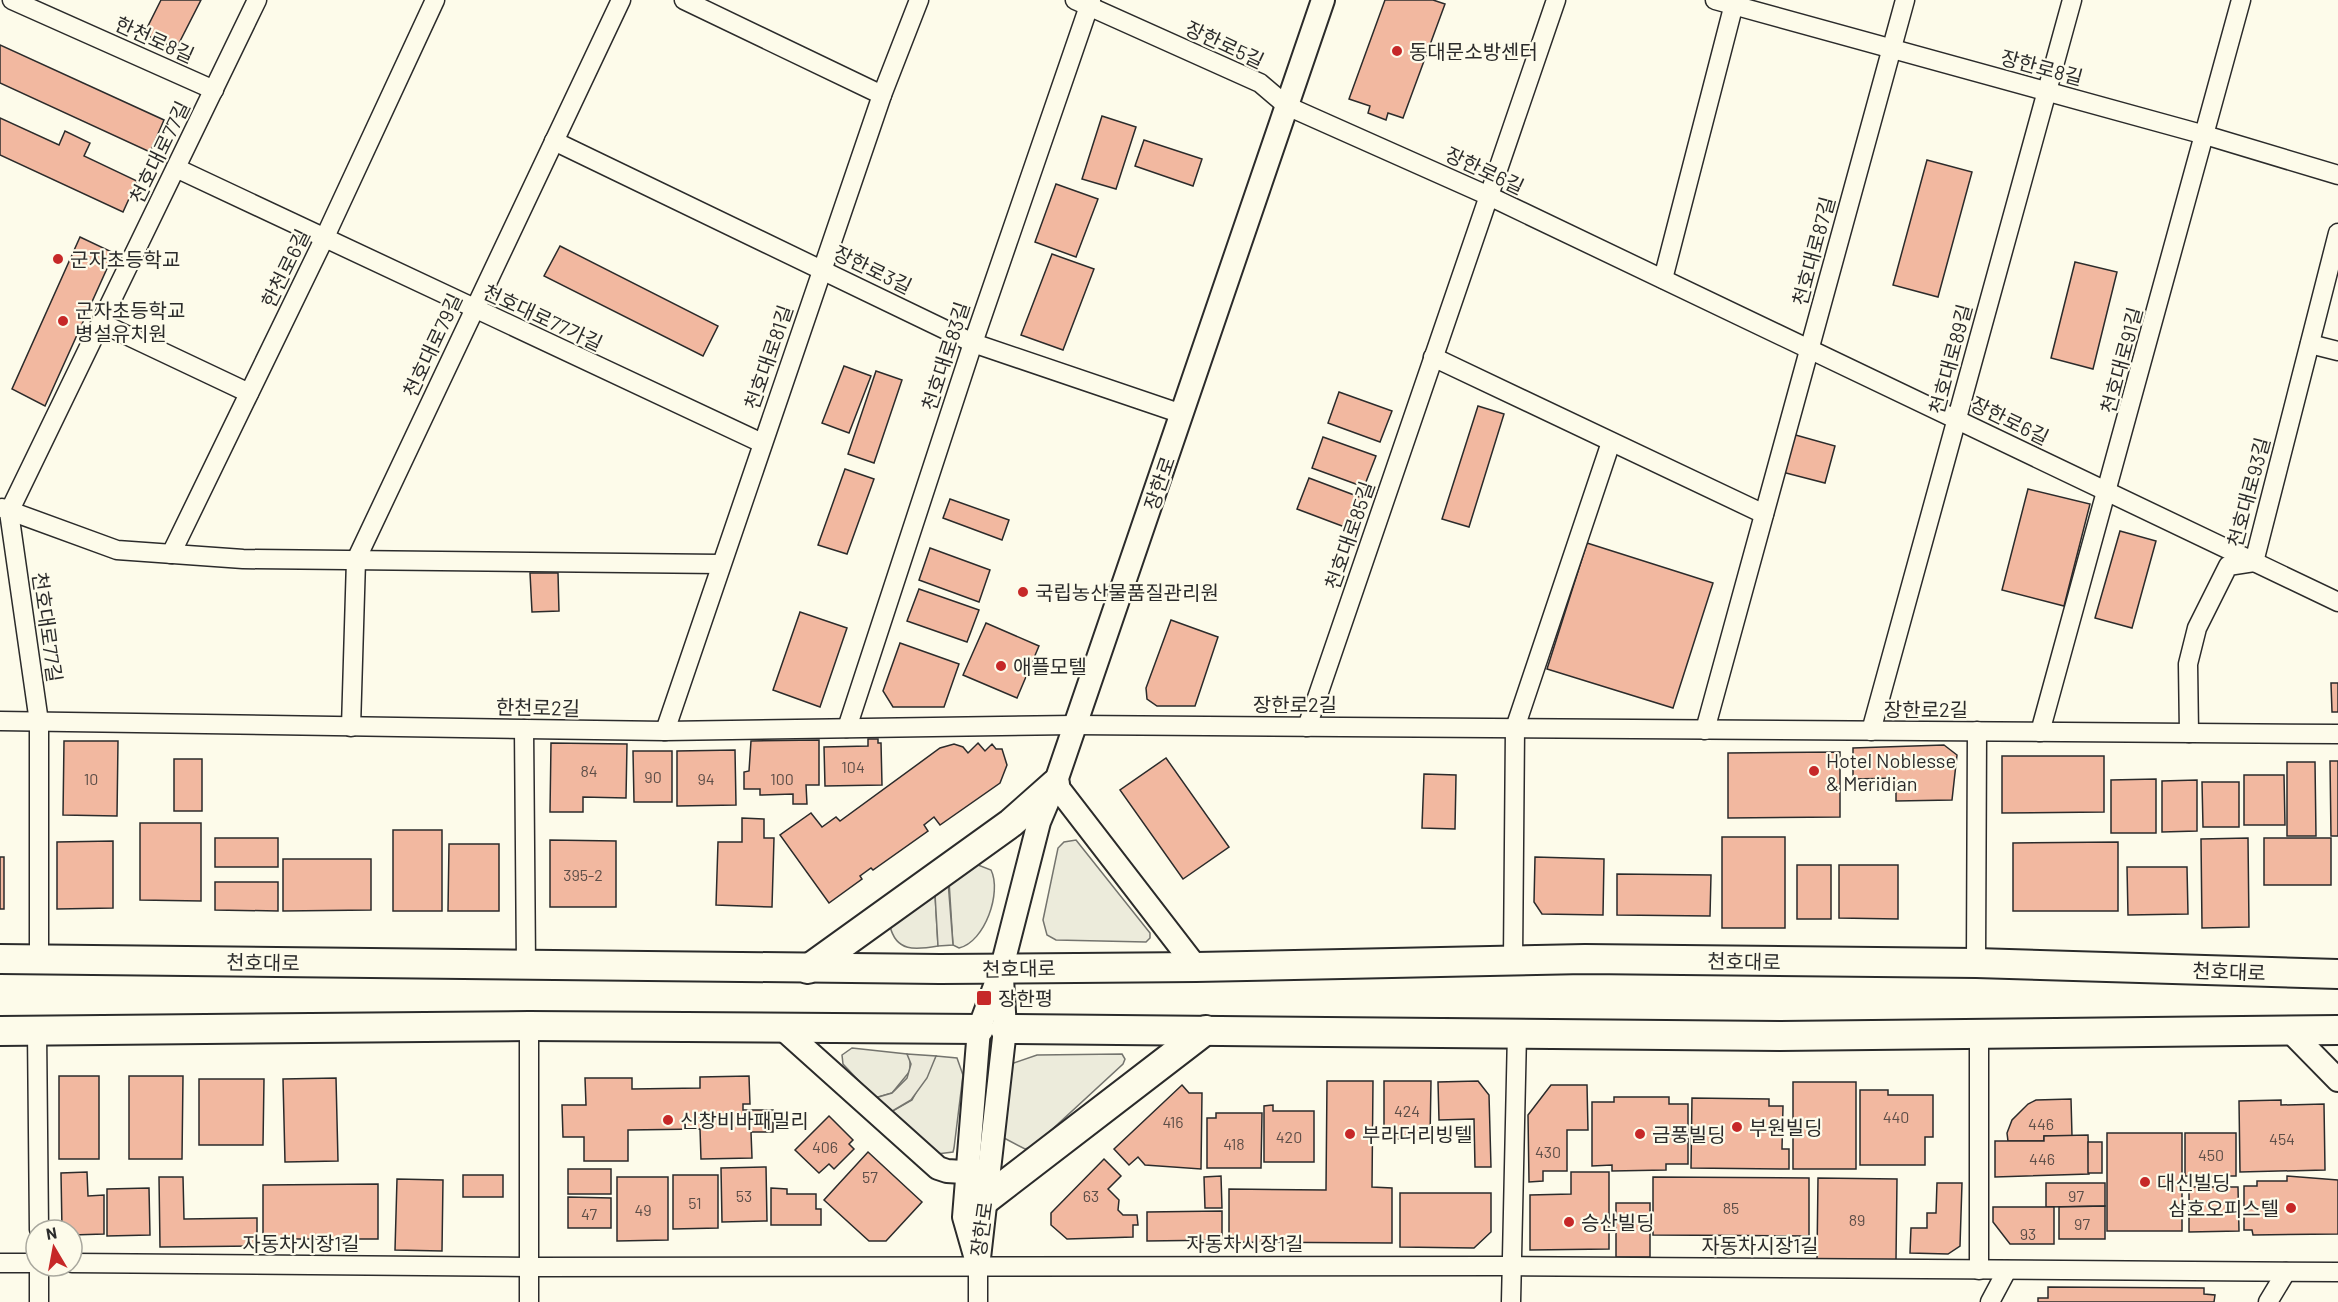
<svg xmlns="http://www.w3.org/2000/svg" width="2338" height="1302" font-family="Barlow,'Noto Sans KR',sans-serif">
  <style>
    .green { fill: #ecebdb; stroke: #74746e; stroke-width: 1.5 }
    .parking { fill: #eceadb; stroke: #74746e; stroke-width: 1.5 }
    .building { fill: #f2b8a0; stroke: #2b2b2b; stroke-width: 1.5 }
    .lines { fill: none; stroke-linecap: round; stroke-linejoin: round }
    .minor-casing { stroke: #2b2b2b; stroke-width: 21 }
    .tertiary-casing { stroke: #2b2b2b; stroke-width: 26 }
    .primary-casing { stroke: #2b2b2b; stroke-width: 32 }
    .minor { stroke: #fdfbea; stroke-width: 18 }
    .tertiary { stroke: #fdfbea; stroke-width: 22 }
    .primary { stroke: #fdfbea; stroke-width: 28 }
    .poi-dot { fill: #c62828; stroke: #fdfbea; stroke-width: 2 }
    .labels { text-anchor: middle; dominant-baseline: central; stroke-width: 4.5; stroke-linejoin: round; paint-order: stroke }
    .number-label { font-size: 16px; fill: #5d4e48 }
    .street-label { font-size: 20px; fill: #2b2b2b; stroke: #fdfbea }
    .poi-label { font-size: 20px; fill: #2b2b2b; stroke: #fdfbea; text-anchor: start }
  </style>
  <rect width="100%" height="100%" fill="#fdfbea"/>
  <!-- green -->
  <g class="green">
    <path d="M1076,840L1150,933V938L1146,942L1056,940L1047,935L1043,920L1058,848L1064,842Z"/>
    <path d="M973,863L991,870C1002,892 985,942 959,948L953,945L949,881Z"/>
    <path d="M935,894L938,946C915,950 896,952 890,926Z"/>
    <path d="M852,1048L907,1054L910,1057V1071L892,1093L875,1098L843,1064L842,1055Z"/>
    <path d="M1122,1054L1125,1059L1123,1064L1034,1146L1025,1149L1004,1138L1011,1064L1037,1055Z"/>
    <path d="M936,1056L957,1058L963,1075L954,1148L953,1152L937,1154L889,1113L912,1100Z"/>
  </g>
  <!-- parking -->
  <g class="parking">
    <path d="M948,881L953,945L938,946L935,894Z"/>
    <path d="M907,1054L936,1056L927,1078L911,1100L889,1113L875,1098L892,1093L907,1078L911,1064Z"/>
  </g>
  <!-- building -->
  <g class="building">
    <path d="M161,0H201L176,49L144,34Z"/>
    <path d="M1385,0H1433L1445,4L1403,118L1388,113L1386,120L1368,113L1370,106L1349,99Z"/>
    <path d="M0,45L164,120L150,152L0,83Z"/>
    <path d="M1102,116L1136,127L1116,189L1082,179Z"/>
    <path d="M0,118L59,145L65,131L90,143L84,156L137,181L123,212L0,155Z"/>
    <path d="M1144,140L1202,159L1193,186L1135,166Z"/>
    <path d="M1927,160L1972,172L1938,297L1893,285Z"/>
    <path d="M1056,184L1098,199L1076,257L1035,242Z"/>
    <path d="M80,237L114,253L45,406L12,389Z"/>
    <path d="M560,246L718,326L703,356L544,276Z"/>
    <path d="M1052,254L1094,269L1063,350L1021,335Z"/>
    <path d="M2075,262L2117,272L2093,369L2051,358Z"/>
    <path d="M844,366L871,376L849,433L822,423Z"/>
    <path d="M876,371L902,380L874,463L848,454Z"/>
    <path d="M1339,392L1392,411L1380,442L1328,423Z"/>
    <path d="M1478,406L1504,414L1469,527L1442,519Z"/>
    <path d="M1792,434L1835,446L1825,483L1782,472Z"/>
    <path d="M1323,437L1376,456L1364,487L1312,468Z"/>
    <path d="M845,469L874,479L847,554L818,545Z"/>
    <path d="M1309,478L1362,498L1350,529L1297,509Z"/>
    <path d="M2028,489L2090,504L2064,606L2002,590Z"/>
    <path d="M950,499L1009,520L1002,540L943,518Z"/>
    <path d="M2120,531L2156,541L2132,628L2095,618Z"/>
    <path d="M1587,543L1713,583L1673,708L1547,669Z"/>
    <path d="M930,548L990,570L979,602L919,580Z"/>
    <path d="M530,573H558L559,611L532,612Z"/>
    <path d="M919,589L979,610L967,642L907,621Z"/>
    <path d="M800,612L847,628L820,707L773,690Z"/>
    <path d="M1171,620L1218,637L1195,706H1157L1147,699L1146,688Z"/>
    <path d="M986,623L1039,646L1017,698L963,675Z"/>
    <path d="M900,643L959,664L944,707H893L883,691Z"/>
    <path d="M2331,683H2338V712H2332Z"/>
    <path d="M868,739H878V743H881L882,785L825,786L824,747L868,746Z"/>
    <path d="M819,740V785H806L807,804H793V794L760,795V789H744V772L749,771L751,741Z"/>
    <path d="M64,741H118L117,816L63,815Z"/>
    <path d="M551,743L627,744L626,798L583,797V812H550Z"/>
    <path d="M978,743L985,751L992,744L996,749H1002L1007,765L1000,783L940,825L934,817L924,825L928,831L873,870L871,868L860,876L862,879L829,903L780,835L811,813L822,827L836,817L840,821L940,748L954,744L963,747L968,753Z"/>
    <path d="M1944,745L1957,755L1952,800L1896,801V778L1853,779V748Z"/>
    <path d="M735,750L736,805L677,806V751Z"/>
    <path d="M633,751H672V802H634Z"/>
    <path d="M1840,752V817L1728,818V753Z"/>
    <path d="M2002,756H2104V812L2002,813Z"/>
    <path d="M1166,758L1229,847L1183,879L1120,790Z"/>
    <rect x="174" y="759" width="28" height="52"/>
    <path d="M2330,761H2338V836H2331Z"/>
    <path d="M2287,762H2315L2316,836H2287Z"/>
    <path d="M1424,774L1456,775L1455,829L1422,828Z"/>
    <path d="M2244,775H2284L2285,825H2244Z"/>
    <path d="M2156,779V833H2111V780Z"/>
    <path d="M2197,780V831L2162,832V781Z"/>
    <path d="M2202,782H2239V827H2203Z"/>
    <path d="M742,818L764,819V838H774L772,907L716,905L718,842H742Z"/>
    <path d="M140,823H201V901L140,900Z"/>
    <rect x="393" y="830" width="49" height="81"/>
    <rect x="1722" y="837" width="63" height="91"/>
    <rect x="215" y="838" width="63" height="29"/>
    <path d="M2248,838L2249,927L2202,928L2201,839Z"/>
    <rect x="2264" y="838" width="67" height="47"/>
    <path d="M550,840L616,841V907H550Z"/>
    <path d="M113,841V908L57,909V842Z"/>
    <path d="M2118,842V911H2013V843Z"/>
    <path d="M449,844H499V911H448Z"/>
    <rect x="0" y="857" width="4" height="52"/>
    <path d="M1535,857L1604,859L1603,915L1542,914L1534,902Z"/>
    <path d="M283,859H371V910L283,911Z"/>
    <rect x="1797" y="865" width="34" height="54"/>
    <path d="M1839,865H1898V919L1839,918Z"/>
    <path d="M2127,867H2187L2188,914L2128,915Z"/>
    <path d="M1617,874L1711,875L1710,916L1617,915Z"/>
    <path d="M215,882H278V911L215,910Z"/>
    <rect x="59" y="1076" width="40" height="83"/>
    <path d="M129,1076H183L182,1159H129Z"/>
    <path d="M749,1076L750,1104H743V1110H773V1132H751L752,1158L701,1159L700,1129L628,1130V1161H584V1137H563L562,1105H586L585,1078H632V1089L700,1088V1077Z"/>
    <path d="M336,1078L338,1161L285,1162L283,1079Z"/>
    <path d="M199,1079H264L263,1145H199Z"/>
    <path d="M1327,1081H1373L1372,1187L1392,1188V1243L1229,1242V1189L1326,1190Z"/>
    <path d="M1384,1081H1431L1430,1139H1384Z"/>
    <path d="M1478,1081L1489,1095L1491,1167H1475L1474,1119L1439,1120L1438,1082Z"/>
    <rect x="1793" y="1082" width="63" height="87"/>
    <path d="M1182,1085L1189,1093H1202L1201,1169L1145,1165L1138,1157L1129,1165L1114,1149Z"/>
    <path d="M1551,1085H1587L1588,1130H1567V1171H1543V1181L1529,1182L1528,1115Z"/>
    <path d="M1860,1090H1888V1095H1933V1137H1925V1165H1860Z"/>
    <path d="M1614,1097H1669V1104H1688V1164H1666V1170L1612,1171V1165L1592,1166V1102H1614Z"/>
    <path d="M1692,1098L1769,1099V1106H1783L1782,1149H1789V1169L1691,1168Z"/>
    <path d="M2071,1099L2072,1136H2044V1141H2008L2007,1133L2012,1120L2028,1104L2036,1100Z"/>
    <path d="M2281,1100V1105L2324,1104L2325,1170L2240,1172L2239,1101Z"/>
    <path d="M1273,1105V1111H1314V1162H1264V1106Z"/>
    <path d="M1216,1113H1262L1261,1168H1207V1118H1216Z"/>
    <path d="M829,1116L853,1140L849,1144L854,1149L834,1169L829,1164L819,1173L795,1150Z"/>
    <rect x="2107" y="1133" width="75" height="98"/>
    <rect x="2185" y="1133" width="51" height="43"/>
    <path d="M2088,1135L2089,1174L1995,1177V1141H2044V1136Z"/>
    <rect x="2088" y="1142" width="14" height="31"/>
    <path d="M868,1152L922,1202L886,1241H869L824,1200Z"/>
    <path d="M1104,1159L1121,1176L1108,1189L1119,1200L1118,1210L1123,1215H1137L1138,1225H1133V1237L1067,1239L1051,1225V1213Z"/>
    <path d="M766,1167L767,1221L722,1222L721,1168Z"/>
    <rect x="568" y="1169" width="43" height="25"/>
    <path d="M87,1172L88,1196L104,1195V1234L72,1235V1230H62L61,1173Z"/>
    <path d="M1571,1172H1609V1249L1530,1250V1195L1571,1194Z"/>
    <rect x="463" y="1175" width="40" height="22"/>
    <path d="M673,1175H718V1228L673,1229Z"/>
    <path d="M1221,1176L1222,1208H1205L1204,1177Z"/>
    <path d="M2287,1176L2338,1180V1234L2253,1235L2252,1230H2244V1186H2257V1181H2287Z"/>
    <path d="M159,1177H183L184,1219L257,1218V1246L160,1247Z"/>
    <path d="M617,1177H668V1240L617,1241Z"/>
    <path d="M1653,1177L1809,1178V1236L1653,1235Z"/>
    <path d="M1818,1178L1897,1179L1896,1260L1817,1259Z"/>
    <path d="M397,1179L443,1180L442,1251L395,1250Z"/>
    <path d="M1937,1183H1962L1960,1246L1948,1254L1910,1253L1911,1228H1927V1213H1936Z"/>
    <path d="M2046,1183H2105V1206L2046,1207Z"/>
    <path d="M378,1184V1239H263V1185Z"/>
    <path d="M2189,1187H2238L2239,1231L2189,1232Z"/>
    <path d="M149,1188L150,1235L107,1236V1189Z"/>
    <path d="M771,1188L787,1189V1194H816V1209H821V1225H771Z"/>
    <path d="M1400,1193H1491V1232L1474,1248L1400,1247Z"/>
    <path d="M568,1197L611,1198V1228H568Z"/>
    <rect x="1616" y="1203" width="34" height="54"/>
    <path d="M2105,1206V1239H2059V1207Z"/>
    <path d="M1993,1207H2054V1244H2010L1993,1222Z"/>
    <path d="M1222,1211V1240L1147,1241V1212Z"/>
    <path d="M2048,1287L2204,1288V1294L2215,1295L2214,1302H2038V1298H2048Z"/>
  </g>
  <g class="lines">
    <!-- minor casing -->
    <g class="minor-casing">
      <g id="minor">
        <path d="M12,0L214,90"/>
        <path d="M684,0L882,95"/>
        <path d="M1075,0L1260,83L1287,106L1489,196L2338,602"/>
        <path d="M1715,0L2205,135L2338,175"/>
        <path d="M554,141L973,343L1182,414"/>
        <path d="M176,168L762,443"/>
        <path d="M1663,279L1735,0"/>
        <path d="M101,323L249,393"/>
        <path d="M2310,344L2338,351"/>
        <path d="M1433,357L1764,514"/>
        <path d="M2,508L117,550L243,559L720,564"/>
        <path d="M171,554L324,239L435,0"/>
        <path d="M0,721L665,731L1075,725L2338,734"/>
        <path d="M351,727L356,560L621,0"/>
        <path d="M1307,727L1556,0"/>
        <path d="M847,728L973,343L1091,0"/>
        <path d="M524,729L526,965"/>
        <path d="M1705,730L1905,0"/>
        <path d="M665,731L882,95L919,0"/>
        <path d="M1871,731L2072,0"/>
        <path d="M2040,732L2241,0"/>
        <path d="M2189,733L2188,664L2197,628L2228,566L2254,562L2338,233"/>
        <path d="M39,959V722L9,512L257,0"/>
        <path d="M1513,961L1515,728L1611,442"/>
        <path d="M1976,963L1977,731"/>
        <path d="M37,1031L39,1230"/>
        <path d="M0,1263H36"/>
        <path d="M72,1263L529,1267L1500,1266L2338,1272"/>
        <path d="M39,1266V1302"/>
        <path d="M978,1266V1302"/>
        <path d="M1979,1270V1033"/>
        <path d="M529,1302V1026"/>
        <path d="M1511,1302L1517,1033"/>
        <path d="M1990,1302L2007,1270"/>
        <path d="M2268,1302L2286,1272"/>
      </g>
    </g>
    <!-- tertiary casing -->
    <g class="tertiary-casing">
      <g id="tertiary">
        <path d="M1055,784L1196,967"/>
        <path d="M783,1029L938,1168L947,1171L980,1173"/>
        <path d="M2289,1030L2338,1080"/>
        <path d="M979,1258L1005,1029L1002,978"/>
        <path d="M978,1266L964,1217L979,1029L1002,967L1039,822L1055,784L1323,0"/>
      </g>
    </g>
    <!-- primary casing -->
    <g class="primary-casing">
      <g id="primary">
        <path d="M0,959L940,969L1196,967L1585,959L1976,963L2338,974"/>
        <path d="M808,969L1011,823L1055,784"/>
        <path d="M1005,1029L1780,1036L2338,1030"/>
        <path d="M0,1031L529,1026L979,1029"/>
        <path d="M985,1200L1206,1030"/>
      </g>
    </g>
    <!-- minor -->
    <use href="#minor" class="minor"/>
    <!-- tertiary -->
    <use href="#tertiary" class="tertiary"/>
    <!-- primary -->
    <use href="#primary" class="primary"/>
  </g>
  <!-- markers -->
  <g class="poi-dot">
    <circle cx="1397" cy="51" r="6"/>
    <circle cx="58" cy="259" r="6"/>
    <circle cx="63" cy="321" r="6"/>
    <circle cx="1023" cy="592" r="6"/>
    <circle cx="1001" cy="666" r="6"/>
    <circle cx="1814" cy="771" r="6"/>
    <rect x="976" y="990" width="16" height="16" rx="3"/>
    <circle cx="668" cy="1120" r="6"/>
    <circle cx="1737" cy="1127" r="6"/>
    <circle cx="1350" cy="1134" r="6"/>
    <circle cx="1640" cy="1134" r="6"/>
    <circle cx="2145" cy="1182" r="6"/>
    <circle cx="2291" cy="1208" r="6"/>
    <circle cx="1569" cy="1222" r="6"/>
  </g>
  <g class="labels">
    <!-- number labels -->
    <g class="number-label">
      <text x="853" y="766">104</text>
      <text x="589" y="770">84</text>
      <text x="653" y="776">90</text>
      <text x="91" y="778">10</text>
      <text x="706" y="778">94</text>
      <text x="782" y="778">100</text>
      <text x="583" y="874">395-2</text>
      <text x="1407" y="1110">424</text>
      <text x="1896" y="1116">440</text>
      <text x="1173" y="1121">416</text>
      <text x="2041" y="1123">446</text>
      <text x="1289" y="1136">420</text>
      <text x="2282" y="1138">454</text>
      <text x="1234" y="1143">418</text>
      <text x="825" y="1146">406</text>
      <text x="1548" y="1151">430</text>
      <text x="2211" y="1154">450</text>
      <text x="2042" y="1158">446</text>
      <text x="870" y="1176">57</text>
      <text x="744" y="1195">53</text>
      <text x="1091" y="1195">63</text>
      <text x="2076" y="1195">97</text>
      <text x="695" y="1202">51</text>
      <text x="1731" y="1207">85</text>
      <text x="643" y="1209">49</text>
      <text x="589" y="1213">47</text>
      <text x="1857" y="1219">89</text>
      <text x="2082" y="1223">97</text>
      <text x="2028" y="1233">93</text>
    </g>
    <!-- street labels -->
    <g class="street-label">
      <text transform="translate(155 39) rotate(24)">한천로8길</text>
      <text transform="translate(1225 44) rotate(25)">장한로5길</text>
      <text transform="translate(2042 67) rotate(15)">장한로8길</text>
      <text transform="translate(159 152) rotate(-64)">천호대로77길</text>
      <text transform="translate(1485 170) rotate(25)">장한로6길</text>
      <text transform="translate(1813 251) rotate(-75)">천호대로87길</text>
      <text transform="translate(285 268) rotate(-64)">한천로6길</text>
      <text transform="translate(873 269) rotate(26)">장한로3길</text>
      <text transform="translate(543 317) rotate(25)">천호대로77가길</text>
      <text transform="translate(432 345) rotate(-65)">천호대로79길</text>
      <text transform="translate(945 356) rotate(-72)">천호대로83길</text>
      <text transform="translate(768 357) rotate(-71)">천호대로81길</text>
      <text transform="translate(1950 359) rotate(-75)">천호대로89길</text>
      <text transform="translate(2121 360) rotate(-75)">천호대로91길</text>
      <text transform="translate(2010 420) rotate(26)">장한로6길</text>
      <text transform="translate(1159 483) rotate(-71)">장한로</text>
      <text transform="translate(2248 492) rotate(-75)">천호대로93길</text>
      <text transform="translate(1349 535) rotate(-71)">천호대로85길</text>
      <text transform="translate(48 627) rotate(82)">천호대로77길</text>
      <text x="1295" y="704">장한로2길</text>
      <text transform="translate(538 707) rotate(1)">한천로2길</text>
      <text x="1926" y="709">장한로2길</text>
      <text transform="translate(1744 961) rotate(1)">천호대로</text>
      <text transform="translate(263 962) rotate(1)">천호대로</text>
      <text transform="translate(1019 968) rotate(-1)">천호대로</text>
      <text transform="translate(2229 971) rotate(2)">천호대로</text>
      <text transform="translate(981 1229) rotate(-82)">장한로</text>
      <text x="301" y="1243">자동차시장1길</text>
      <text x="1245" y="1243">자동차시장1길</text>
      <text x="1760" y="1245">자동차시장1길</text>
    </g>
    <!-- poi labels -->
    <g class="poi-label">
      <text x="1409" y="51">동대문소방센터</text>
      <text x="70" y="259">군자초등학교</text>
      <text x="75" y="310">군자초등학교<tspan x="75" dy="23">병설유치원</tspan></text>
      <text x="1035" y="592">국립농산물품질관리원</text>
      <text x="1013" y="666">애플모텔</text>
      <text x="1826" y="760">Hotel Noblesse<tspan x="1826" dy="23">&amp; Meridian</tspan></text>
      <text x="998" y="998">장한평</text>
      <text x="680" y="1120">신창비바패밀리</text>
      <text x="1749" y="1127">부원빌딩</text>
      <text x="1362" y="1134">부라더리빙텔</text>
      <text x="1652" y="1134">금풍빌딩</text>
      <text x="2157" y="1182">대신빌딩</text>
      <text x="2279" y="1208" text-anchor="end">삼호오피스텔</text>
      <text x="1581" y="1222">승산빌딩</text>
    </g>
  </g>
  <!-- north arrow -->
  <g transform="translate(54 1248) rotate(350)"><circle r="28" fill="#fdfbea" stroke="#a9a89e" stroke-width="1.5"/>
  <path d="M0-4.5L10 22L0 15L-10 22Z" fill="#c62828"/>
  <text y="-9" font-size="16" font-weight="bold" text-anchor="middle" fill="#2b2b2b">N</text>
  </g>
</svg>
